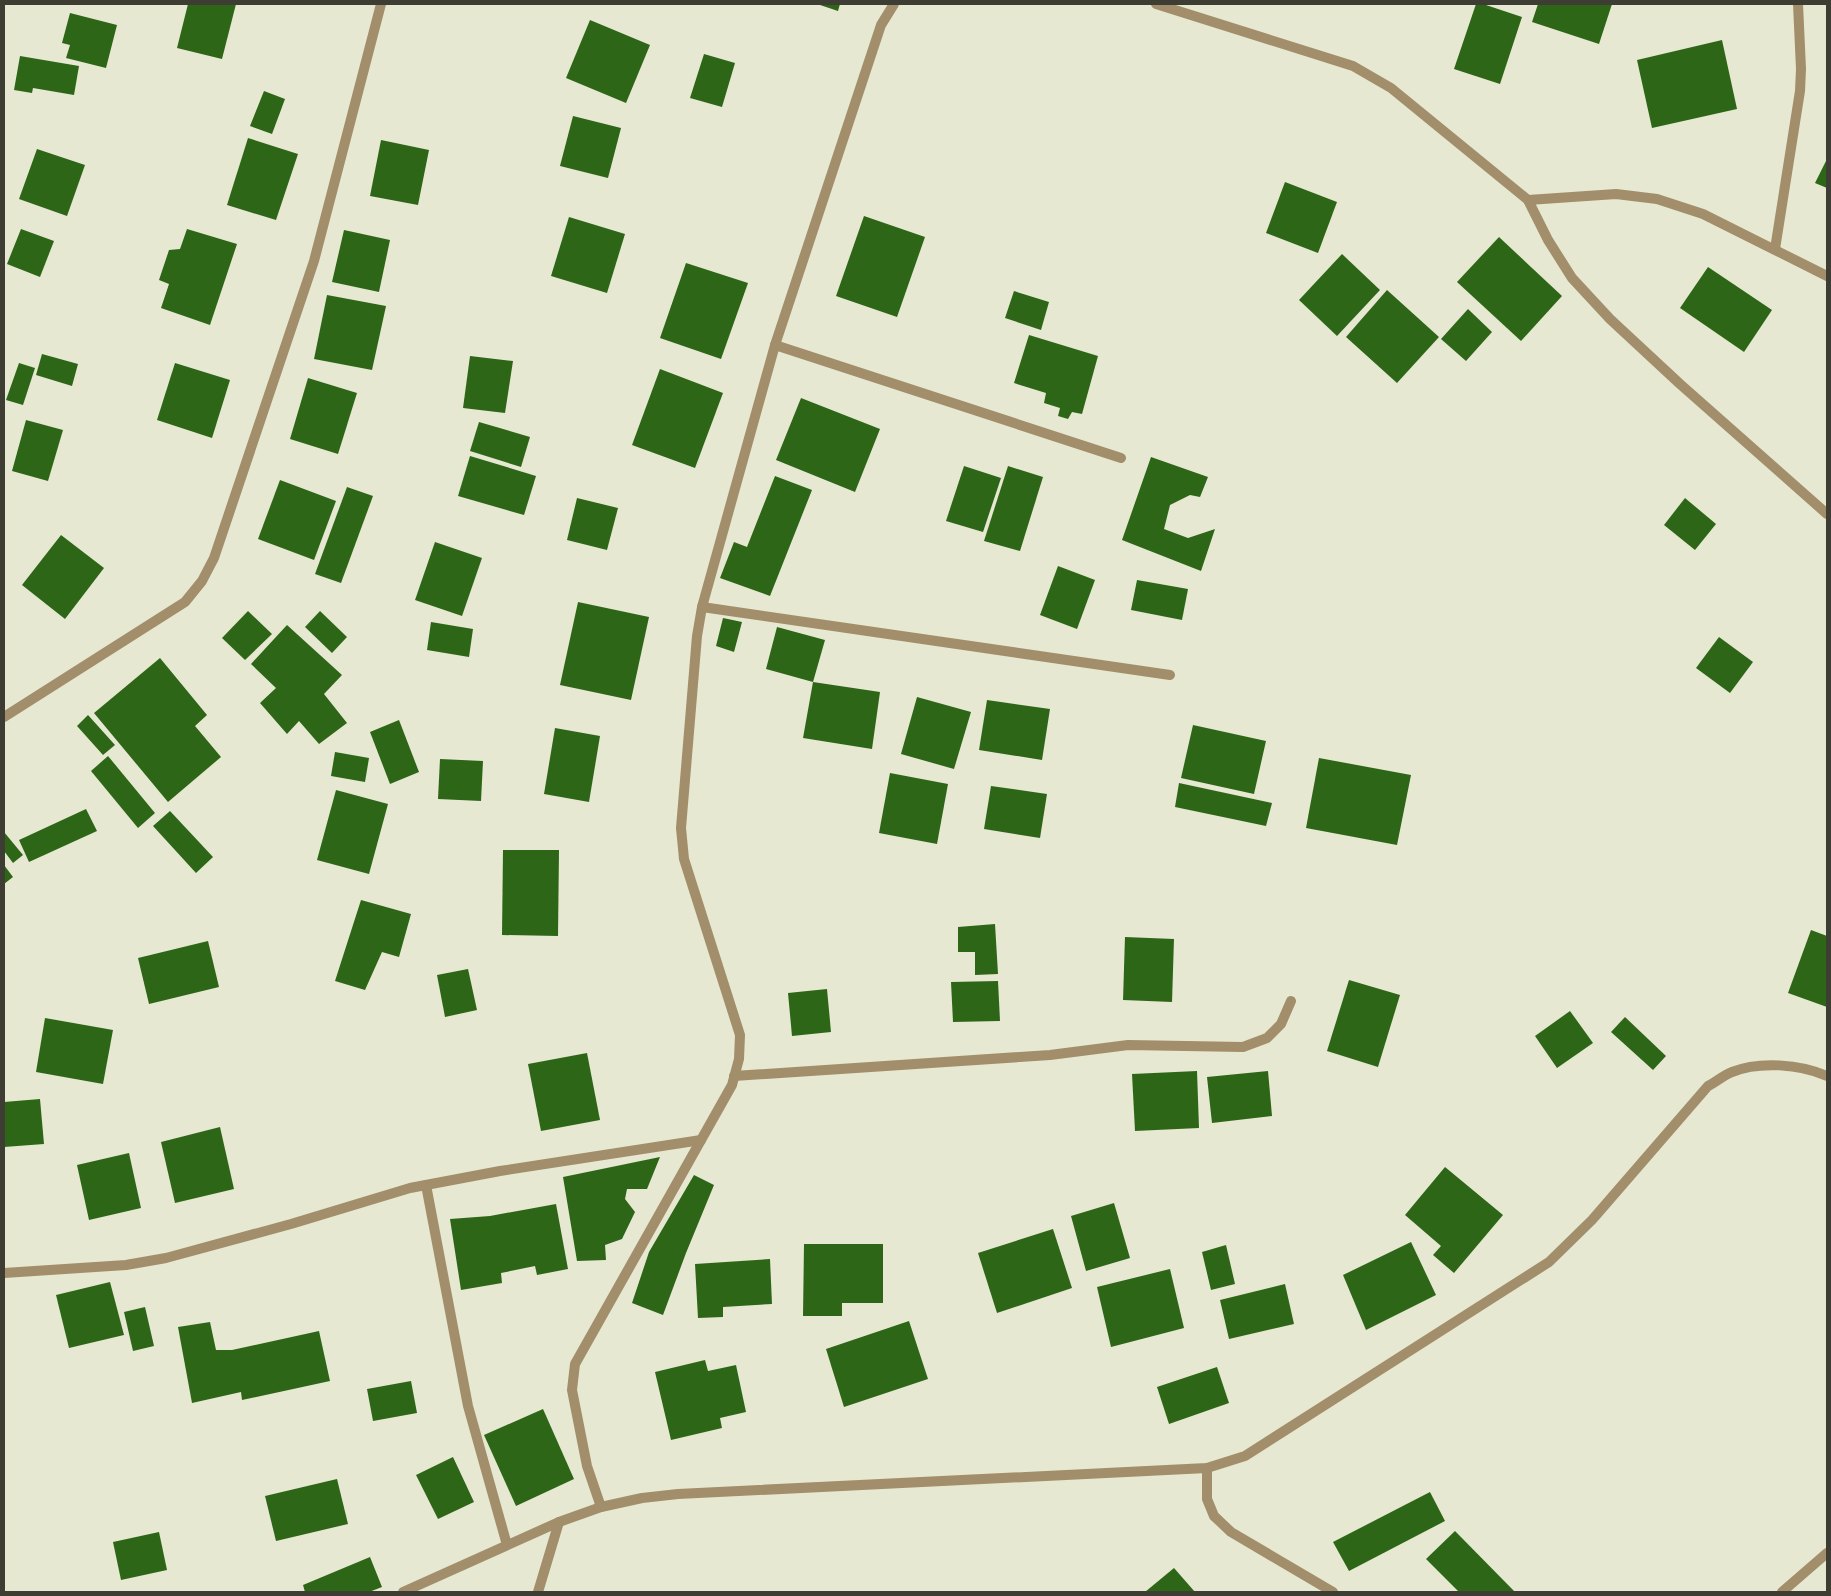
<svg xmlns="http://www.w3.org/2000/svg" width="1831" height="1596" font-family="'Alegreya Sans',sans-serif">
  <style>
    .building { fill: #2e6618 }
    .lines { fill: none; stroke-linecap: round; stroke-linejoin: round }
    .street { stroke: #a28e6a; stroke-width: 10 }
  </style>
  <rect width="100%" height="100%" fill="#e6e8d2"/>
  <!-- building -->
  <g class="building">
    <path d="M188,4H236L222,59L177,48Z"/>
    <path d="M817,4H840L838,11Z"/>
    <path d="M1476,4H1483L1522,17L1500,84L1454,69Z"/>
    <path d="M1538,4H1612L1599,44L1532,22Z"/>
    <path d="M70,13L117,25L106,68L66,58L70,45L62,43Z"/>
    <path d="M590,20L650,45L626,103L566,78Z"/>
    <path d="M1722,40L1737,109L1652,128L1637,60Z"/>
    <path d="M704,54L735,63L722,107L690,98Z"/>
    <path d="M20,56L79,66L74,95L33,88L32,93L14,90Z"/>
    <path d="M264,91L285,99L272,134L250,126Z"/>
    <path d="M573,116L621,128L608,178L560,166Z"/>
    <path d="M248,138L298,154L276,220L227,205Z"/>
    <path d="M381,140L429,150L418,205L370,196Z"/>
    <path d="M37,149L85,165L67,216L19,199Z"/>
    <path d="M1827,159V188L1815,183Z"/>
    <path d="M1285,182L1337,202L1318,253L1266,233Z"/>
    <path d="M864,216L925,237L897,317L836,296Z"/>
    <path d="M569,217L625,234L607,293L551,276Z"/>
    <path d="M21,229L54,241L40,277L7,264Z"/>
    <path d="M187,229L237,244L210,325L161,308L169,284L159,280L169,250L180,249Z"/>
    <path d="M344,230L390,240L379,292L332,282Z"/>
    <path d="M1499,237L1562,296L1521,341L1457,282Z"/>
    <path d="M1342,254L1380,290L1337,336L1299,300Z"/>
    <path d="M686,263L748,283L721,359L660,338Z"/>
    <path d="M1708,267L1772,310L1744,352L1680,308Z"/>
    <path d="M1387,290L1439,337L1397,383L1346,337Z"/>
    <path d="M1014,291L1049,302L1041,330L1005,318Z"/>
    <path d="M327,295L386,306L372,370L314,359Z"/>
    <path d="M1468,309L1492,332L1466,361L1441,339Z"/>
    <path d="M1029,335L1098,356L1082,414L1072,412L1068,419L1058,416L1060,408L1044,403L1046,393L1014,383Z"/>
    <path d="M42,354L78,364L72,386L36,375Z"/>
    <path d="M470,356L513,361L505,413L463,408Z"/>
    <path d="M19,363L35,368L23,405L6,400Z"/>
    <path d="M175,363L230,380L212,438L157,420Z"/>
    <path d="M660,369L723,393L695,468L632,445Z"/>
    <path d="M308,378L357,393L338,454L290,439Z"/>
    <path d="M801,398L880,429L855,492L776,460Z"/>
    <path d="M26,420L63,430L48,481L12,471Z"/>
    <path d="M479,422L530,437L521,467L470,451Z"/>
    <path d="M470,456L536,476L524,515L458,496Z"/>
    <path d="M1151,457L1208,477L1200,497L1190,495L1170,505L1164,529L1188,538L1215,529L1201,571L1122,540Z"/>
    <path d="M964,466L1001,478L983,532L946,521Z"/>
    <path d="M1008,466L1043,477L1020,551L984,541Z"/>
    <path d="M775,476L812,490L770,596L720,578L734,542L747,547Z"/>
    <path d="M280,480L336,501L314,560L258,539Z"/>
    <path d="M347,487L373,496L341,583L315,574Z"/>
    <path d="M577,498L618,508L607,550L567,540Z"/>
    <path d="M1685,498L1716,524L1695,550L1664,525Z"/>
    <path d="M61,535L104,568L65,619L22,585Z"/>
    <path d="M435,542L482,558L462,616L415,600Z"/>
    <path d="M1058,566L1095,580L1077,629L1040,615Z"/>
    <path d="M1137,580L1188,589L1182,620L1131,610Z"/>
    <path d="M578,602L649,617L631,700L560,685Z"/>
    <path d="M248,611L272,634L245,660L222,638Z"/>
    <path d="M320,611L347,637L332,653L305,627Z"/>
    <path d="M723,618L742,622L734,652L716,646Z"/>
    <path d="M431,622L473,629L469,657L427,650Z"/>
    <path d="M287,625L342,675L324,694L347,723L319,744L299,721L287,734L260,703L276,688L251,664Z"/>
    <path d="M777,627L825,640L813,682L880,692L872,749L803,738L813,682L766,669Z"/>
    <path d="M1719,637L1753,662L1730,693L1696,668Z"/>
    <path d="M160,658L207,715L195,726L221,757L168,802L94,713Z"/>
    <path d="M917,697L971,712L954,769L901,754Z"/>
    <path d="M987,700L1050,709L1042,760L979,750Z"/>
    <path d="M88,715L115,745L103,755L77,726Z"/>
    <path d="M399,720L419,772L390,784L370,732Z"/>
    <path d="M1193,725L1266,741L1254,794L1181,778Z"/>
    <path d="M555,728L600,736L589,802L544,794Z"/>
    <path d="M335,752L369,758L365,782L331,776Z"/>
    <path d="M108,756L155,813L138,828L91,771Z"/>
    <path d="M1319,758L1411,775L1397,845L1306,828Z"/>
    <path d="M440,759L483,761L481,801L438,799Z"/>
    <path d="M890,773L948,784L937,844L879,833Z"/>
    <path d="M1179,783L1272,803L1266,826L1175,807Z"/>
    <path d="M991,786L1047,794L1040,838L984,829Z"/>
    <path d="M336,790L388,804L369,874L317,860Z"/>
    <path d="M86,809L97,831L29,862L19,840Z"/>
    <path d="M170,811L213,857L196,873L153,826Z"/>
    <path d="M4,832L23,855L13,863L4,851Z"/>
    <path d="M503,850H559L558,936L502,935Z"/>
    <path d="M4,865L13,877L4,884Z"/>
    <path d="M361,900L411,914L399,957L382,952L365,990L335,981Z"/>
    <path d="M995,924L998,974L975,975V952H958V927Z"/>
    <path d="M1811,930L1827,936V1007L1788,993Z"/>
    <path d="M1125,937L1174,939L1172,1002L1123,1000Z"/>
    <path d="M208,941L219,987L149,1004L138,958Z"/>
    <path d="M468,969L477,1010L445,1017L437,975Z"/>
    <path d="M1349,980L1400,995L1378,1067L1327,1051Z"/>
    <path d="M998,981L1000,1021L953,1022L951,982Z"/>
    <path d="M827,989L831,1032L792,1036L788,993Z"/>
    <path d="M1570,1011L1593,1043L1557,1068L1535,1036Z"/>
    <path d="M1625,1017L1666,1056L1653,1070L1611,1032Z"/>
    <path d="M45,1018L113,1030L103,1084L36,1072Z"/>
    <path d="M587,1053L600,1120L541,1131L528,1064Z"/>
    <path d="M1197,1071L1199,1128L1135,1131L1132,1074Z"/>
    <path d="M1268,1071L1272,1116L1212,1123L1207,1077Z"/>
    <path d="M40,1099L44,1144L4,1147V1102Z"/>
    <path d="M220,1127L234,1189L175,1203L161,1142Z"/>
    <path d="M129,1153L141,1208L89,1220L77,1165Z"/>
    <path d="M660,1157L647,1189H627L625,1199L635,1212L622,1239L605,1245L606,1260L577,1261L563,1177Z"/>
    <path d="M1445,1167L1503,1215L1454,1273L1433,1255L1441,1246L1405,1215Z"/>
    <path d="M694,1175L714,1185L686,1253L663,1315L632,1303L649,1252Z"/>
    <path d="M1114,1203L1130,1258L1086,1271L1071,1216Z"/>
    <path d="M556,1204L568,1269L537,1275L535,1266L501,1273L502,1283L461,1290L450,1219L490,1216Z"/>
    <path d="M1053,1229L1072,1288L997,1313L978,1253Z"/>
    <path d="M1411,1242L1436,1295L1366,1330L1343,1275Z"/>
    <path d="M804,1244H883V1303H842V1316H803Z"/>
    <path d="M1226,1245L1235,1284L1211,1290L1202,1252Z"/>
    <path d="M770,1259L772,1304L723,1307V1317L698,1318L695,1264Z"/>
    <path d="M1170,1269L1184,1328L1111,1347L1097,1287Z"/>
    <path d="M110,1282L124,1335L69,1348L56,1295Z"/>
    <path d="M1285,1284L1294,1324L1229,1339L1220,1300Z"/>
    <path d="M145,1307L154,1346L133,1351L124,1312Z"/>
    <path d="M909,1321L928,1379L844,1407L826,1349Z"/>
    <path d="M210,1322L216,1350H232L319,1331L330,1381L242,1400L241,1392L192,1403L178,1327Z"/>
    <path d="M705,1360L708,1371L736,1365L746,1412L720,1418L722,1428L671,1440L655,1372Z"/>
    <path d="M1217,1367L1229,1403L1169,1424L1157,1387Z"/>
    <path d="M411,1381L417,1413L373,1421L367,1389Z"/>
    <path d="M543,1409L574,1479L516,1506L484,1435Z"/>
    <path d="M453,1457L474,1502L438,1519L416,1475Z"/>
    <path d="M337,1479L348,1524L276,1541L265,1496Z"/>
    <path d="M1430,1492L1445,1521L1349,1571L1333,1542Z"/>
    <path d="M1455,1531L1515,1592H1459L1426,1559Z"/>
    <path d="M159,1532L167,1570L121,1580L113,1542Z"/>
    <path d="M370,1557L382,1587L369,1592H305L303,1585Z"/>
    <path d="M1174,1568L1195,1592H1145Z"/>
  </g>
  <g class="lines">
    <!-- street -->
    <g class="street">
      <path d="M894,4L881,25L775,345L702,607L697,636L681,828L684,859L740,1035L739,1059L732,1085L575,1364L572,1390L587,1466L601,1507L642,1498L678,1494L1207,1468L1245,1456L1549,1262L1592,1220L1708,1086C1716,1082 1724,1075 1732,1072C1759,1061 1800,1064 1827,1076"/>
      <path d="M1156,4L1353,66L1391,88L1528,200L1548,240L1572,278L1610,319L1680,384L1827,514"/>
      <path d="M1528,200L1616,194L1657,199L1703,214L1827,276"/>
      <path d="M1775,249L1800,91L1801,69L1798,4"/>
      <path d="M775,345L1121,458"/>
      <path d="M702,607L1170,675"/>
      <path d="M4,717L185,602L202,581L214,558L314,261L381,4"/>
      <path d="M734,1076L1050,1055L1128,1045L1243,1047L1267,1038L1281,1024L1291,1001"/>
      <path d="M426,1185L468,1406L507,1545"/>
      <path d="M4,1273L126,1265L166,1258L291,1224L410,1188L500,1171L701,1140"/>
      <path d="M1207,1468V1499L1214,1516L1231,1532L1333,1592"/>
      <path d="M403,1592L559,1522L601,1507"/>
      <path d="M538,1592L559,1522"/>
      <path d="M1782,1592L1827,1553"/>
    </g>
  </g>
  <!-- border -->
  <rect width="1831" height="1596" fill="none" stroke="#3d3d34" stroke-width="10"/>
</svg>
